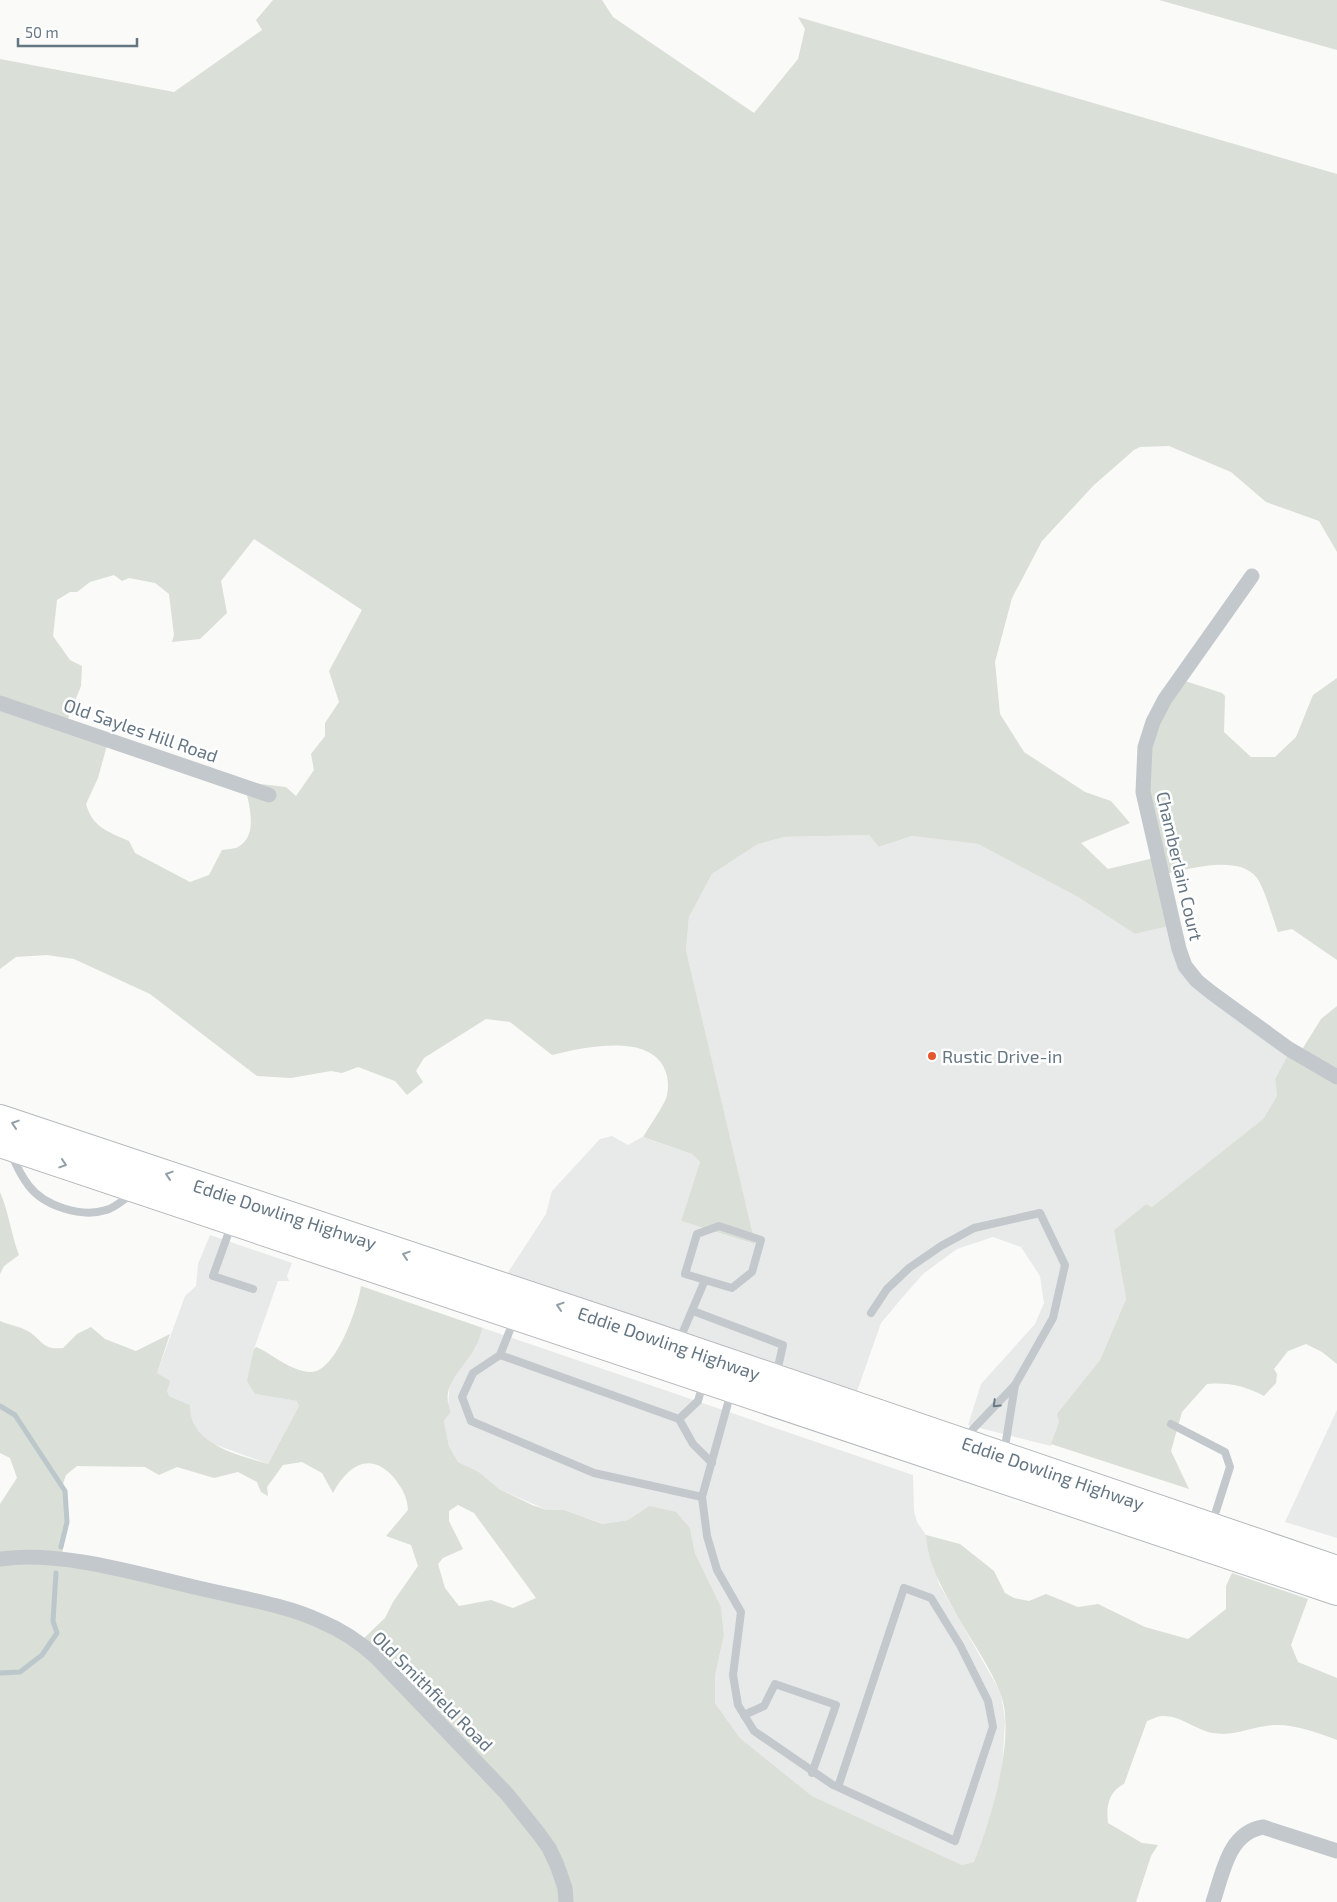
<svg xmlns="http://www.w3.org/2000/svg" width="1337" height="1902" font-family="'Exo 2',sans-serif">
  <style>
    .built { fill: #e8e9e9 }
    .green { fill: #dadfd7; fill-rule: evenodd }
    .lines { fill: none; stroke-linecap: round; stroke-linejoin: round }
    .stream { stroke: #bbc7cb; stroke-width: 5 }
    .highway-casing { stroke: #b4b9bd; stroke-width: 30 }
    .lane { stroke: #c3c8cc; stroke-width: 8 }
    .street { stroke: #c3c8cc; stroke-width: 15 }
    .highway { stroke: #fff; stroke-width: 28 }
    .oneway { stroke: #939fa8 }
    .oneway2 { stroke: #6a7a87 }
    .poi-dot { fill: #e4572e; stroke: #fff; stroke-width: 2 }
    .labels { text-anchor: middle; dominant-baseline: central; stroke-width: 5; stroke-linejoin: round; paint-order: stroke }
    .street-label { font-size: 18px; fill: #657683; stroke: #fff }
    .poi-label { font-size: 18px; fill: #657683; stroke: #fff; text-anchor: start }
  </style>
  <rect width="100%" height="100%" fill="#fafaf8"/>
  <!-- built -->
  <g class="built">
    <path d="M869,835L880,847L912,836L978,844L1078,897L1135,934L1174,925L1182,949L1202,984L1292,1047L1275,1079L1277,1096L1263,1119L1152,1207L1146,1204L1114,1230L1126,1299L1100,1360L1058,1414L1059,1422L1051,1446L968,1425L981,1384L1035,1324L1044,1303L1040,1276L1021,1247L993,1237L957,1249L923,1274L902,1298L881,1323L855,1397L507,1274L546,1214L552,1191L600,1139L612,1136L628,1145L642,1137L692,1154L700,1162L681,1221L753,1244L755,1243L686,950L689,917L712,874L758,844L784,837Z"/>
    <path d="M210,1235L292,1263L287,1276L289,1281H278L254,1349L255,1394L298,1401L299,1406L268,1464L211,1443L199,1434L189,1416L190,1405L169,1396L157,1373L185,1296L196,1286L198,1264Z"/>
    <path d="M483,1328L913,1475L914,1511L917,1522L926,1535L939,1584L1001,1693L1005,1721L1002,1770L988,1829L974,1862L962,1865L812,1796L740,1738L715,1703V1676L724,1635L721,1607L695,1553L690,1528L649,1506L628,1520L604,1524L564,1510H547L499,1489L479,1472L458,1462L449,1446L444,1421L451,1412L448,1406L450,1382L475,1349Z"/>
    <path d="M1337,1410V1538L1285,1522Z"/>
  </g>
  <!-- green -->
  <g class="green">
    <path d="M273,0H602L613,17L754,113L798,59L805,29L798,17L1337,174V552L1319,521L1266,502L1231,472L1169,446L1140,447L1134,450L1094,485L1042,541L1012,598L995,662L1000,714L1024,752L1085,792L1111,801L1130,823L1081,843L1108,869L1158,857L1145,757L1179,679L1222,693L1225,696L1224,732L1251,757H1275L1296,737L1313,695L1337,678V960L1292,929L1278,932C1273,919 1264,887 1257,878C1239,854 1189,869 1165,874L1174,925L1135,934L1078,897L978,844L912,836L879,847L869,835L784,837L758,844L712,874L689,917L686,950L755,1243L754,1244L681,1221L700,1162L692,1154L643,1137C650,1125 659,1113 665,1101C669,1092 669,1079 665,1070C650,1032 582,1048 552,1055L510,1022L486,1019L424,1058L416,1071L423,1082L407,1095L395,1081L358,1067L342,1073L331,1071L291,1078L257,1076L150,994L74,959L47,955L16,957L0,969V59L174,92L262,30L256,20ZM254,539L362,610L329,671L339,702L325,723V736L311,754L314,770L296,796L286,787L244,782C248,801 260,835 238,847C234,849 227,849 222,850L209,875L190,882L135,853L129,841C107,831 93,828 86,804L98,778L109,738L67,721L81,686L82,666L70,660L53,636L57,600L70,592H77L90,582L114,575L122,581L129,578L155,583L169,594L174,635L172,642L200,639L227,613L221,581Z"/>
    <path d="M1159,0H1337V50Z"/>
    <path d="M1337,1006V1364L1322,1352L1306,1344L1288,1351L1274,1369L1277,1374L1276,1383L1264,1396C1245,1386 1229,1382 1207,1384L1182,1412L1171,1451L1189,1489L1051,1444L1059,1422L1057,1414L1100,1360L1126,1299L1114,1230L1146,1204L1152,1207L1263,1119L1277,1096L1275,1079L1292,1047L1303,1048L1321,1019Z"/>
    <path d="M0,1192C9,1213 11,1234 19,1255L4,1266L0,1274Z"/>
    <path d="M361,1286L483,1328C480,1335 478,1344 474,1350C462,1370 439,1387 451,1412L444,1421L449,1446L458,1462L479,1472L499,1489L532,1505L547,1510H564L603,1524L628,1520L649,1506L676,1512L690,1528L695,1553L721,1607L724,1635L715,1676V1703L740,1738L812,1796L962,1865L974,1862C991,1821 1017,1734 1000,1692C990,1667 973,1643 959,1619C945,1593 928,1566 926,1535L960,1544L994,1571L1005,1593L1014,1598L1029,1601L1046,1594L1078,1607L1098,1604L1145,1627L1188,1639L1226,1609V1586L1232,1573L1308,1599L1291,1645L1298,1662L1337,1678V1740C1315,1732 1290,1722 1266,1726C1244,1729 1236,1736 1213,1733C1196,1730 1180,1715 1162,1716C1157,1716 1151,1720 1147,1721L1124,1784C1108,1792 1106,1807 1108,1823L1142,1843L1158,1845L1151,1856L1136,1902H0V1504L17,1478L10,1458L0,1453V1321C9,1325 23,1327 31,1333C44,1343 44,1350 63,1348L77,1334L91,1327L105,1339L136,1351L170,1334L157,1373L170,1381L167,1391L169,1396L190,1405C188,1444 238,1455 268,1464L299,1406L297,1401L255,1394L247,1381L254,1349L256,1347C275,1355 289,1371 311,1372C336,1372 358,1307 361,1286ZM302,1462L322,1473L333,1493C348,1465 371,1450 395,1479C403,1490 407,1496 408,1510L386,1536L411,1545L418,1566L393,1602L385,1618L361,1641L289,1608L62,1557L67,1515L62,1487L66,1475L77,1466L145,1467L159,1475L177,1467L214,1478L238,1472L257,1482L261,1492L268,1496L267,1487L283,1465ZM458,1505L474,1513L536,1598L513,1608L491,1600L459,1606L445,1588L438,1564L443,1558L463,1549L449,1521V1511Z"/>
  </g>
  <g class="lines">
    <!-- stream -->
    <g class="stream">
      <path d="M0,1406L15,1415L65,1491L67,1522L61,1547"/>
      <path d="M0,1673L20,1672L42,1655L57,1633L53,1621L56,1573"/>
    </g>
    <!-- highway casing -->
    <g class="highway-casing">
      <g id="highway">
        <path d="M0,1119L656,1338L1337,1570"/>
        <path d="M0,1143L1337,1591"/>
      </g>
    </g>
    <!-- lane -->
    <g class="lane">
      <path d="M12,1155C16,1165 22,1177 29,1186C44,1206 82,1218 106,1210C115,1208 124,1199 132,1194"/>
      <path d="M231,1226L213,1276L253,1289"/>
      <path d="M693,1311L783,1345L778,1367"/>
      <path d="M871,1313L887,1289L909,1268L941,1246L974,1228L1040,1213L1065,1265L1053,1318L1015,1385"/>
      <path d="M510,1330L500,1355L473,1373L462,1397L471,1421L594,1473L702,1497"/>
      <path d="M679,1341L705,1280L685,1274L697,1234L719,1226L761,1240L752,1272L732,1288L705,1280"/>
      <path d="M500,1355L679,1419L698,1401L700,1394"/>
      <path d="M728,1403L702,1497L707,1536L717,1570L741,1612L733,1675L738,1705L754,1731L833,1785L838,1787L955,1841L993,1727L988,1701L960,1645L931,1598L904,1588L838,1787"/>
      <path d="M679,1419L693,1444L712,1463"/>
      <path d="M1171,1424L1225,1452L1230,1467L1216,1511"/>
      <path d="M973,1429L1015,1385L1006,1441"/>
      <path d="M744,1715L764,1706L775,1684L836,1705L812,1773"/>
    </g>
    <!-- street -->
    <g class="street">
      <path d="M1252,576L1165,699L1153,722L1145,747L1143,792L1179,949L1185,966L1197,981L1212,993L1289,1049L1337,1077"/>
      <path d="M0,703L269,795"/>
      <path d="M0,1559C63,1550 141,1575 203,1589C240,1598 286,1605 320,1621C342,1630 360,1642 377,1658L507,1794L539,1834L549,1848L557,1865L565,1888L566,1902"/>
      <path d="M1213,1902C1223,1873 1228,1833 1263,1827L1337,1851"/>
    </g>
    <!-- highway -->
    <use href="#highway" class="highway"/>
  </g>
  <!-- one-way arrows -->
  <defs><path id="oneway-chevron" d="M-2-3.5L2.5 0L-2 3.5" fill="none" stroke-width="1.6" stroke-linecap="round" stroke-linejoin="round" transform="scale(1.25)"/></defs>
  <g class="oneway">
    <use href="#oneway-chevron" transform="translate(15 1124) rotate(-162)"/>
    <use href="#oneway-chevron" transform="translate(63 1164) rotate(18)"/>
    <use href="#oneway-chevron" transform="translate(169 1175) rotate(-162)"/>
    <use href="#oneway-chevron" transform="translate(406 1255) rotate(-162)"/>
    <use href="#oneway-chevron" transform="translate(560 1306) rotate(-162)"/>
  </g>
  <use class="oneway2" href="#oneway-chevron" transform="translate(996 1404) rotate(136)"/>
  <!-- markers -->
  <circle class="poi-dot" cx="932" cy="1056" r="5"/>
  <g class="labels">
    <!-- street labels -->
    <g class="street-label">
      <text transform="translate(141 730) rotate(19)">Old Sayles Hill Road</text>
      <text transform="translate(1180 866) rotate(77)">Chamberlain Court</text>
      <text transform="translate(285 1214) rotate(18)">Eddie Dowling Highway</text>
      <text transform="translate(669 1343) rotate(19)">Eddie Dowling Highway</text>
      <text transform="translate(1053 1473) rotate(19)">Eddie Dowling Highway</text>
      <text transform="translate(433 1691) rotate(45)">Old Smithfield Road</text>
    </g>
    <!-- poi labels -->
    <g class="poi-label">
      <text x="942" y="1056">Rustic Drive-in</text>
    </g>
  </g>
  <!-- scale -->
  <path d="M18 38v8h119v-8" fill="none" stroke="#657683" stroke-width="2.5"/>
  <text x="25" y="38" font-size="15" fill="#657683" stroke="#ffffff" stroke-width="4" paint-order="stroke">50 m</text>
</svg>
